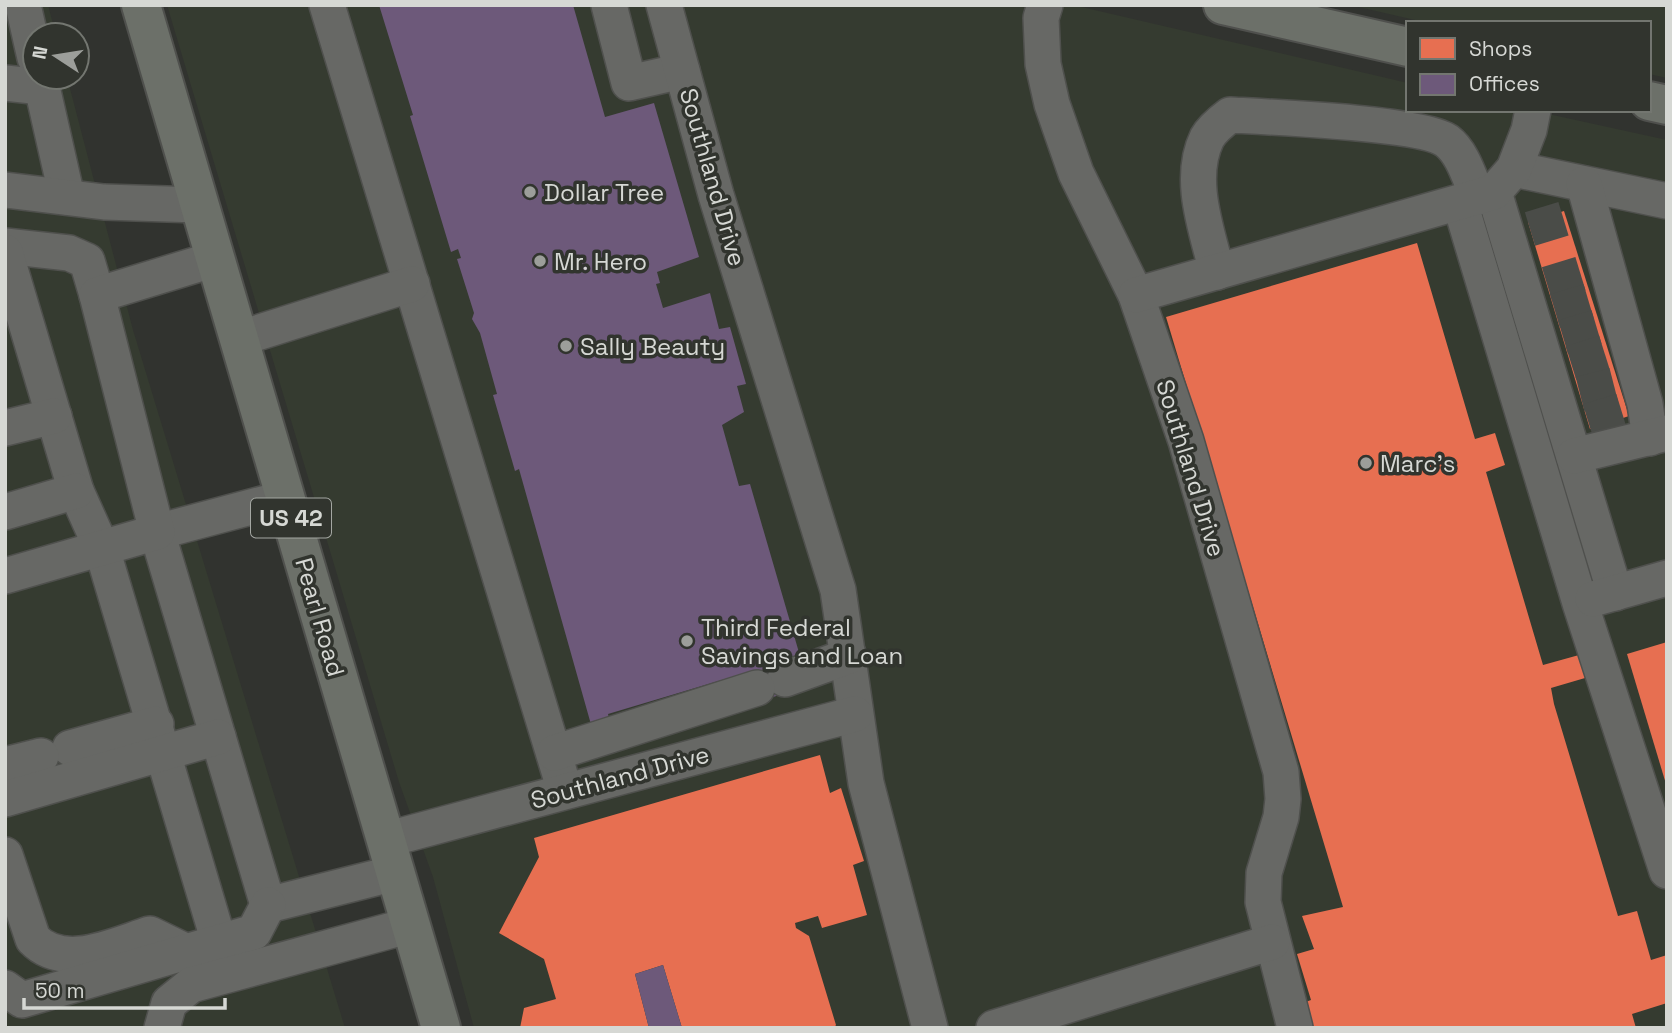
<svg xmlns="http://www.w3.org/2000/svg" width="1672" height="1033" font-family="'Space Grotesk',sans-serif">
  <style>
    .built { fill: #353b30 }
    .shops { fill: #e76f51 }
    .offices { fill: #6d597a }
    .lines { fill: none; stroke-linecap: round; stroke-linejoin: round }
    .minor-tunnel { stroke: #4a4c48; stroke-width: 35; stroke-dasharray: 35 18; stroke-linecap: butt }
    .minor-casing { stroke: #4f504d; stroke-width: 38 }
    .major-casing { stroke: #4f504d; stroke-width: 42 }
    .minor { stroke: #676865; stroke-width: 35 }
    .major { stroke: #6c7069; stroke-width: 38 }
    .poi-dot { fill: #9c9e9a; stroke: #31342e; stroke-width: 2.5 }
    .labels { text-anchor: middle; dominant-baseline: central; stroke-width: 7; stroke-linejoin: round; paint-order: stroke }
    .shield { fill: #31342e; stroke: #a4a7a2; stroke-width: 2 }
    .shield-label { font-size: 23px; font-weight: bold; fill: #d6d8d4 }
    .street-label { font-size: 24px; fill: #d6d8d4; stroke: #31342e }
    .poi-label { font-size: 24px; fill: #d6d8d4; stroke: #31342e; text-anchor: start }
  </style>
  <rect width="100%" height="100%" fill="#31332f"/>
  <!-- built -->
  <g class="built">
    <path d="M5,5H48L56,35H35V77H67L133,330L345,1028H5Z"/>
    <path d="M167,5H1073L1408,83V110H1530L1667,140V1028H474L433,877L399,782Z"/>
    <path d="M1350,5H1667V78L1649,74V23H1428Z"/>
  </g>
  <!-- shops -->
  <g class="shops">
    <path d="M1564,211L1629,416L1590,429L1528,222Z"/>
    <path d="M1417,243L1475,439L1495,433L1505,465L1486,472L1543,665L1579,655L1585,678L1551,688L1554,704L1618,916L1637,911L1651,960L1667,955V1003L1632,1014L1636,1028H1307L1300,1004L1311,1000L1297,954L1314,949L1302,916L1343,907L1166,317Z"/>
    <path d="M1667,642V783L1666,784L1627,654Z"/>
    <path d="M820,755L830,793L841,788L864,861L853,865L867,915L822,928L818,916L795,923L796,928L809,936L836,1025L834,1028H682L663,965L635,974L649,1028H520L524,1008L556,999L544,959L499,933L539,857L534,838Z"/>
  </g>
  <!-- offices -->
  <g class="offices">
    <path d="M379,5H573L605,117L654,103L699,257L657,272L660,283L656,284L663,308L710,293L719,329L730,327L746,384L737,386L744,412L722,425L739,486L750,484L800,656L789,692L760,701L752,671L608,714L610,722L592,728L519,469L515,471L493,395L497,394L480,333L472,319L474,313L457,259L461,258L458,249L451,252L410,116L413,115Z"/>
    <path d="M663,965L682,1028H649L635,974Z"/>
  </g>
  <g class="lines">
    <!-- minor-tunnel -->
    <g class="minor-tunnel">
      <path d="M1530,229L1566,218"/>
      <path d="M1547,284L1583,273"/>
      <path d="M1555,311L1592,300"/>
      <path d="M1563,337L1600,326"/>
      <path d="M1571,363L1609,351"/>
      <path d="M1580,394L1619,384"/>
      <path d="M1588,421L1627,409"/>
    </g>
    <!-- minor casing -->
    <g class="minor-casing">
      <g id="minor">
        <path d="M23,5L35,58"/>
        <path d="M327,5L565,791"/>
        <path d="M609,5L629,83L682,71"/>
        <path d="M664,5L716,195L838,590L866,783L930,1028"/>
        <path d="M1045,5L1041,18L1043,64L1052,104L1076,173L1136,295L1186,441L1281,772L1283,799L1281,817L1264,873L1263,902L1295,1028"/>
        <path d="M5,83L42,87L67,197"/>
        <path d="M1514,169L1667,201"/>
        <path d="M1584,184L1645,404L1650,438"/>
        <path d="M5,190L104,202L199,205"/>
        <path d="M1494,192L1615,593"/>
        <path d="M1460,203L1580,603L1667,871"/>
        <path d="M5,246L69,253L87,261L97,295"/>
        <path d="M5,252L76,491L102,549L219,942"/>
        <path d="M1217,272C1207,231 1187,179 1207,138C1212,129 1222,121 1230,115C1268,117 1423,123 1447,141C1463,153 1470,180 1478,197"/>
        <path d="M1136,295L1494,192L1514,169L1529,130L1533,110"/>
        <path d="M238,339L412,284"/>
        <path d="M5,428L54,416"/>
        <path d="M1574,456L1667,433"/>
        <path d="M285,498L157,532L268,905L395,873"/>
        <path d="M5,512L76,491"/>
        <path d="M5,576L157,532L97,295L215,259"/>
        <path d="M1593,599L1667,578"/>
        <path d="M785,679L849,656"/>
        <path d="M70,748L156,724"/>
        <path d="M554,753L757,688"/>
        <path d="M5,765L41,756"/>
        <path d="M5,799L218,737"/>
        <path d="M385,840L855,714"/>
        <path d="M5,855L33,939C64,971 115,945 150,934L189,953"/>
        <path d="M5,988L22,1000L254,932L268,905"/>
        <path d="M162,1028L169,1003L191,985L411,925"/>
        <path d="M994,1028L1272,942"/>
      </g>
    </g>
    <!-- major casing -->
    <g class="major-casing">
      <g id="major">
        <path d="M141,5L441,1028"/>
        <path d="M1223,5L1408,47"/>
        <path d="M1649,101L1667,105"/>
      </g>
    </g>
    <!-- minor -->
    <use href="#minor" class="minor"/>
    <!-- major -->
    <use href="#major" class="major"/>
  </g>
  <!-- markers -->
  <g class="poi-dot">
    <circle cx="530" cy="192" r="7"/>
    <circle cx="540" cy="261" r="7"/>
    <circle cx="566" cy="346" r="7"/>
    <circle cx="1366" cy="463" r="7"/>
    <circle cx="687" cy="641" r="7"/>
  </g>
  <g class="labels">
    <!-- shield labels -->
    <rect class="shield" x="251" y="498.5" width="80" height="39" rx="5"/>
    <g class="shield-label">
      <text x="291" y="518">US 42</text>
    </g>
    <!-- street labels -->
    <g class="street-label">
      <text transform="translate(713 177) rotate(74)">Southland Drive</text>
      <text transform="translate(1191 468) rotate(73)">Southland Drive</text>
      <text transform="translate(320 617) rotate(74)">Pearl Road</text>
      <text transform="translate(620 777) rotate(-15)">Southland Drive</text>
    </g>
    <!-- poi labels -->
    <g class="poi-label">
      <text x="544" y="192">Dollar Tree</text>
      <text x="554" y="261">Mr. Hero</text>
      <text x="580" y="346">Sally Beauty</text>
      <text x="1380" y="463">Marc's</text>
      <text x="701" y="627">Third Federal<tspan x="701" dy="28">Savings and Loan</tspan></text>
    </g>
  </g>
  <!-- border -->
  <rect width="1672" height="1033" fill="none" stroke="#d6d8d4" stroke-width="14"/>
  <!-- legend -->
  <rect x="1406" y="21" width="245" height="91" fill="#31342e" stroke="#737670" stroke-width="2"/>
  <rect x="1420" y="38" width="35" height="21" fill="#e76f51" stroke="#737670" stroke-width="2"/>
  <text x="1469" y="56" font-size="21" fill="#d6d8d4">Shops</text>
  <rect x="1420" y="74" width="35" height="21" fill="#6d597a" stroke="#737670" stroke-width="2"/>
  <text x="1469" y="91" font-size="21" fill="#d6d8d4">Offices</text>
  <!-- north arrow -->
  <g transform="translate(56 56) rotate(282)"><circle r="33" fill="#31342e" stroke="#737670" stroke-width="2"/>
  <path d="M0-5L12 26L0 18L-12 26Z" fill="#9c9e9a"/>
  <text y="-10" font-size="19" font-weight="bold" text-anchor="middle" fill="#d6d8d4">N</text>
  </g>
  <!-- scale -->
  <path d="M24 998v10h201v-10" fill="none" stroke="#d6d8d4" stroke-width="3.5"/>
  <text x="35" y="998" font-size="21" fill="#d6d8d4" stroke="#31342e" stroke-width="5" paint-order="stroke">50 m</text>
</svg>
